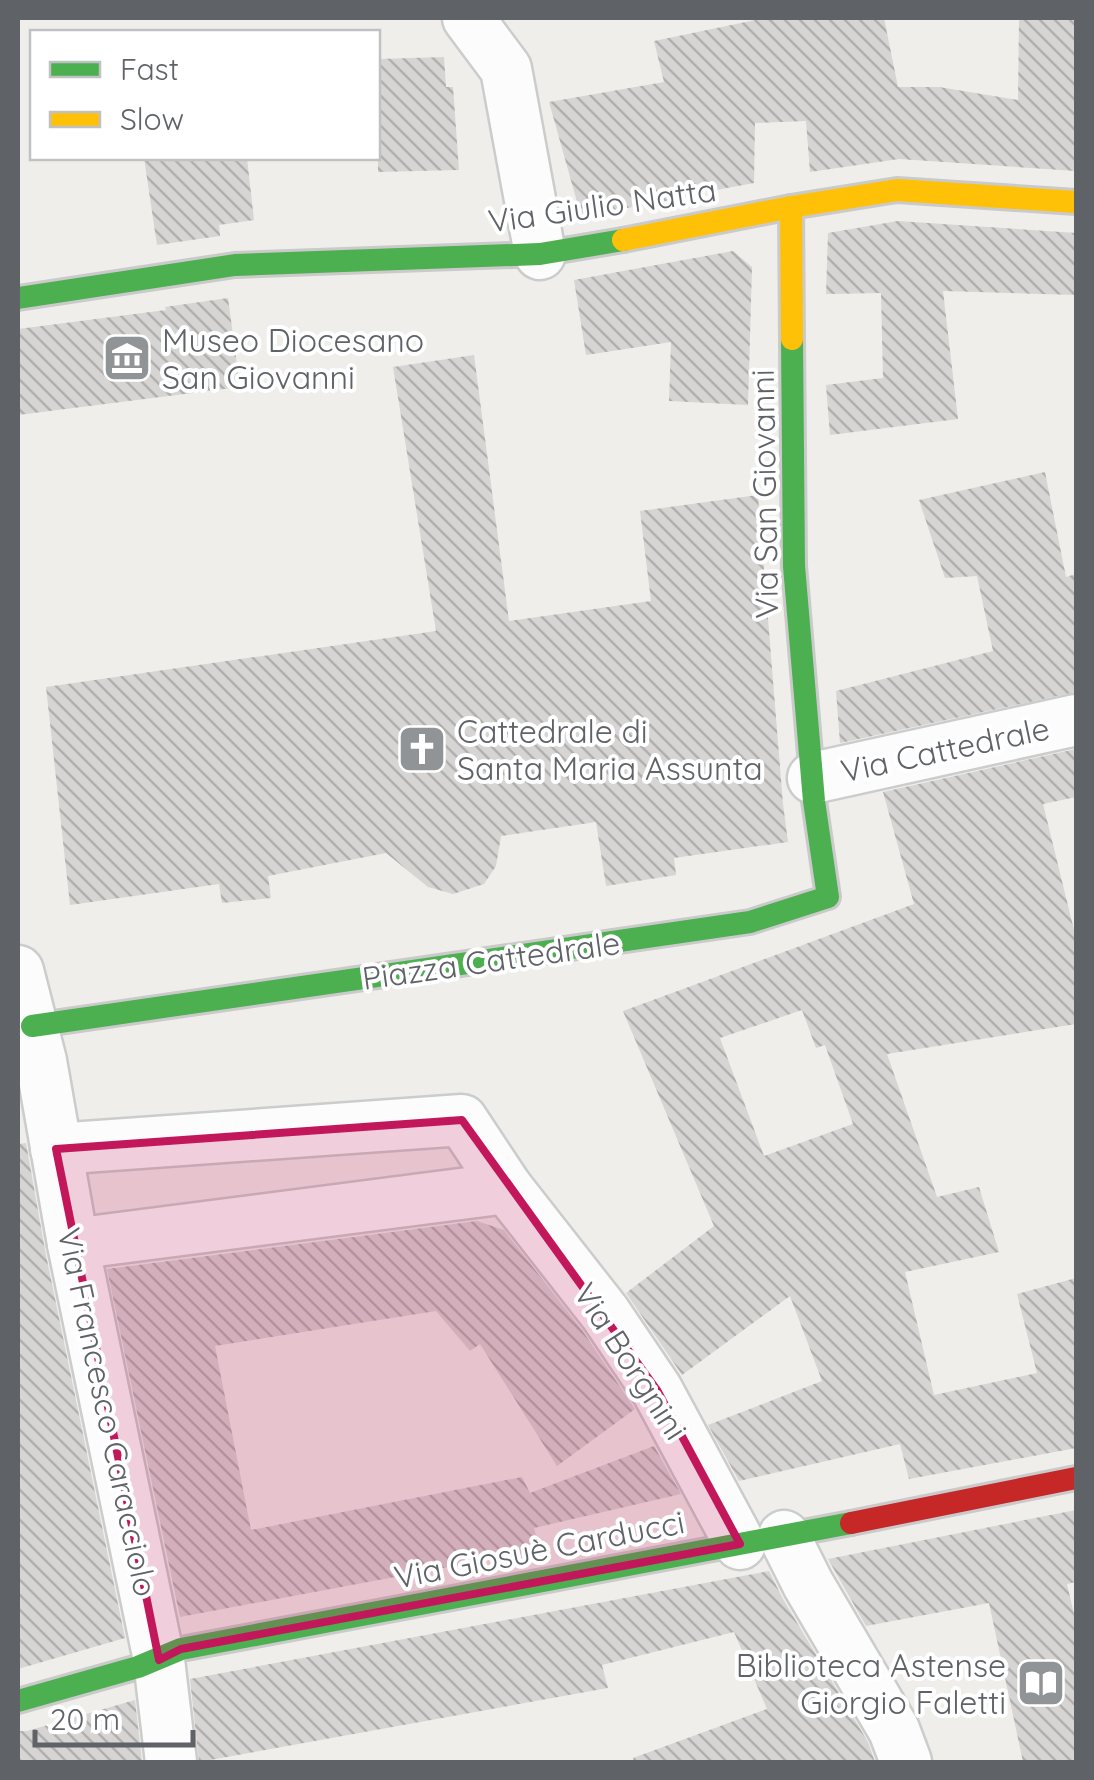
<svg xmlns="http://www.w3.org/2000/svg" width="1094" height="1780" font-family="Quicksand,sans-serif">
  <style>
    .building { fill: url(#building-back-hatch); fill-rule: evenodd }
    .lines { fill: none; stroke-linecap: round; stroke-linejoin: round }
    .street-casing { stroke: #cbcccc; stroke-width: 55 }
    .fast-casing { stroke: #cacacb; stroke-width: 28 }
    .slow-casing { stroke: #cacacb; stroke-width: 28 }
    .jam-casing { stroke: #cacacb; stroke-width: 28 }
    .street { stroke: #fdfcfc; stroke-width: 50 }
    .fast { stroke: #4caf50; stroke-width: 22 }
    .slow { stroke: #ffc107; stroke-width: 22 }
    .jam { stroke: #c62828; stroke-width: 22 }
    .marked { fill: #c2185b; fill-opacity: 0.2; stroke: #c2185b; stroke-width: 8; stroke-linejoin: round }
    .labels { text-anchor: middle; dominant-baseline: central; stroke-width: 8; stroke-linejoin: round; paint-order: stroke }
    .street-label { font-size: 32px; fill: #5f6368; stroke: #fff }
    .poi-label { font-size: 32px; fill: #5f6368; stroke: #fff; text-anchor: start }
  </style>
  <defs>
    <pattern id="building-back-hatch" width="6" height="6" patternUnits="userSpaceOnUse" patternTransform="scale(2.5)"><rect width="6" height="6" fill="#d6d5d3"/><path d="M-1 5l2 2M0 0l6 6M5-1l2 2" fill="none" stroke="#b1b0af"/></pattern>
  </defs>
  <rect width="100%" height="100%" fill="#efeeea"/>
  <!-- building -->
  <g class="building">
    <path d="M765,18H884L898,87H939L1018,100L1019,18H1076V171L899,159L810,172L806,121L755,123L754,183L673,198L675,199L650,204L581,216L549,102L664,82L654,41Z"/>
    <path d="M444,57L446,87H453L459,170L378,172V59Z"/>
    <path d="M144,158H247L254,220L219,225L220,236L157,245Z"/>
    <path d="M898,221L1076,233V295L943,291L958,419L830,435L826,385L883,378L881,293L826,294L828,233Z"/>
    <path d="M733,251L752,267L748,405L669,401L671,342L586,355L574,280Z"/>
    <path d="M228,298L240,387L18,415V329L166,310L165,307Z"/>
    <path d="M474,355L509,621L651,601L640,511L758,495L783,804L788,842L674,858L676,875L606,886L596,822L501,836L496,866L484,884L453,894L428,887L386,853L268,876L271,898L222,903L219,884L70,905L46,687L436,631L393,367Z"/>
    <path d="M1045,472L1066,577L1076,574V692L840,743L836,691L993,651L977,576L945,578L919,500Z"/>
    <path d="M1076,749V797L1043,804L1076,938V1024L887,1054L937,1197L979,1187L999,1252L905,1272L934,1395L1037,1373L1017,1294L1076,1278V1448L909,1479L900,1444L739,1481L708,1425L822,1381L790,1296L682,1375L626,1293L714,1226L623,1011L914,904L883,792ZM802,1010L816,1048L825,1045L853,1124L764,1156L720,1038Z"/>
    <path d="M26,1143L45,1250L125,1638L18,1669V1144Z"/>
    <path d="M477,1221L504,1230L582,1330L635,1409L557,1466L480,1344L470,1351L436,1311L215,1346L251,1530L522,1477L530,1493L654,1446L681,1494L534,1528L540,1550L180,1617L107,1269Z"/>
    <path d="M1076,1510V1582L1067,1584L1076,1623V1762H1023L989,1603L866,1626L828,1559Z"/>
    <path d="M769,1571L783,1599L868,1742L875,1762H634L633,1758L767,1709L734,1632L602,1665L608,1688L199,1762L190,1679Z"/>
    <path d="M135,1700L142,1762H18V1731H27Z"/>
  </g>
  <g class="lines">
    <!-- street casing -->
    <g class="street-casing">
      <g id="street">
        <path d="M468,18L506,69L540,254"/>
        <path d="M813,778L1076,720"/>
        <path d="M18,971L41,1061L73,1244L159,1660L171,1762"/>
        <path d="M56,1149L462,1120L507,1188L73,1244"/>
        <path d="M507,1188L605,1313L657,1390L740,1544"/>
        <path d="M784,1536L808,1584L894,1730L906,1762"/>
      </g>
    </g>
    <!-- fast casing -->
    <g class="fast-casing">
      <g id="fast">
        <path d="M18,298L235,265L540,254L623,240"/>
        <path d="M32,1026L750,922L828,897L814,801L794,566L792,339"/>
        <path d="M18,1701L138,1667L181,1649L851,1523"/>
      </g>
    </g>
    <!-- slow casing -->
    <g class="slow-casing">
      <g id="slow">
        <path d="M791,207L792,339"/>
        <path d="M623,240L791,207L897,190L1076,202"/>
      </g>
    </g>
    <!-- jam casing -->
    <g class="jam-casing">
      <path id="jam" d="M851,1523L1076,1478"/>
    </g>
    <!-- street -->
    <use href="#street" class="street"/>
    <!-- fast -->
    <use href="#fast" class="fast"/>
    <!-- slow -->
    <use href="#slow" class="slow"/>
    <!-- jam -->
    <use href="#jam" class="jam"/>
  </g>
  <!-- marked area -->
  <path class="marked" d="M462,1120L657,1390L740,1544L181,1649L159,1660L56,1149Z"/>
  <!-- icons -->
  <defs>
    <g id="museum-square" transform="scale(2.5)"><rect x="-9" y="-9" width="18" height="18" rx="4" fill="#919496" stroke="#fff"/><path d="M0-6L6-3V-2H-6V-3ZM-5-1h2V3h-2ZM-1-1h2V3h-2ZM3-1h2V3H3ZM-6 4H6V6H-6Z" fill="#fff"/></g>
    <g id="church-square" transform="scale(2.5)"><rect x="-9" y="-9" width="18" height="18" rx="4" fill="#919496" stroke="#fff"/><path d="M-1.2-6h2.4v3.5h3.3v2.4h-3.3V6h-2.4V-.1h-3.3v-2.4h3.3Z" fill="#fff"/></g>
    <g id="library-square" transform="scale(2.5)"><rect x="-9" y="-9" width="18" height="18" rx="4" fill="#919496" stroke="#fff"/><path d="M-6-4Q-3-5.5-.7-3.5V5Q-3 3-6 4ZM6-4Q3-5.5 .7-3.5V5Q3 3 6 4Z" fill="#fff"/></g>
  </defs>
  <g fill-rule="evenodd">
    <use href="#museum-square" x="127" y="358"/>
    <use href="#church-square" x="422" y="749"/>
    <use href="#library-square" x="1041" y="1683"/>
  </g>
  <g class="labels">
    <!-- street labels -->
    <g class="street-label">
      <text transform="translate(602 205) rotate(-8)">Via Giulio Natta</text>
      <text transform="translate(764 494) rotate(-91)">Via San Giovanni</text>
      <text transform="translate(945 749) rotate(-12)">Via Cattedrale</text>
      <text transform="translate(491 960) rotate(-8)">Piazza Cattedrale</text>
      <text transform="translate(631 1361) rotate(57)">Via Borgnini</text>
      <text transform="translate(108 1412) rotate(78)">Via Francesco Caracciolo</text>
      <text transform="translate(539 1549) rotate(-11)">Via Giosuè Carducci</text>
    </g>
    <!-- poi labels -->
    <g class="poi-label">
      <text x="162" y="340">Museo Diocesano<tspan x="162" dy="37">San Giovanni</tspan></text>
      <text x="457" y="731">Cattedrale di<tspan x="457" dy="37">Santa Maria Assunta</tspan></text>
      <text x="1006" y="1665" text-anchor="end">Biblioteca Astense<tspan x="1006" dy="37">Giorgio Faletti</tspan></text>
    </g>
  </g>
  <!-- border -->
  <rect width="1094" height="1780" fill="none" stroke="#5f6368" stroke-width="40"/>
  <!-- legend -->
  <rect x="30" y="30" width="350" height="130" fill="#ffffff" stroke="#bfc1c3" stroke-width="2.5"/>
  <rect x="50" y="62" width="50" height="15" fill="#4caf50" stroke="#bfc1c3" stroke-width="2.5"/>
  <text x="120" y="80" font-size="30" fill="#5f6368">Fast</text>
  <rect x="50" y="112" width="50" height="15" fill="#ffc107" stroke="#bfc1c3" stroke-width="2.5"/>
  <text x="120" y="130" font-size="30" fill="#5f6368">Slow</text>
  <!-- scale -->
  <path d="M35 1730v15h158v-15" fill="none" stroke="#5f6368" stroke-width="5"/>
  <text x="50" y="1730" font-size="30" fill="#5f6368" stroke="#ffffff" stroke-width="8" paint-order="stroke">20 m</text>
</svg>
